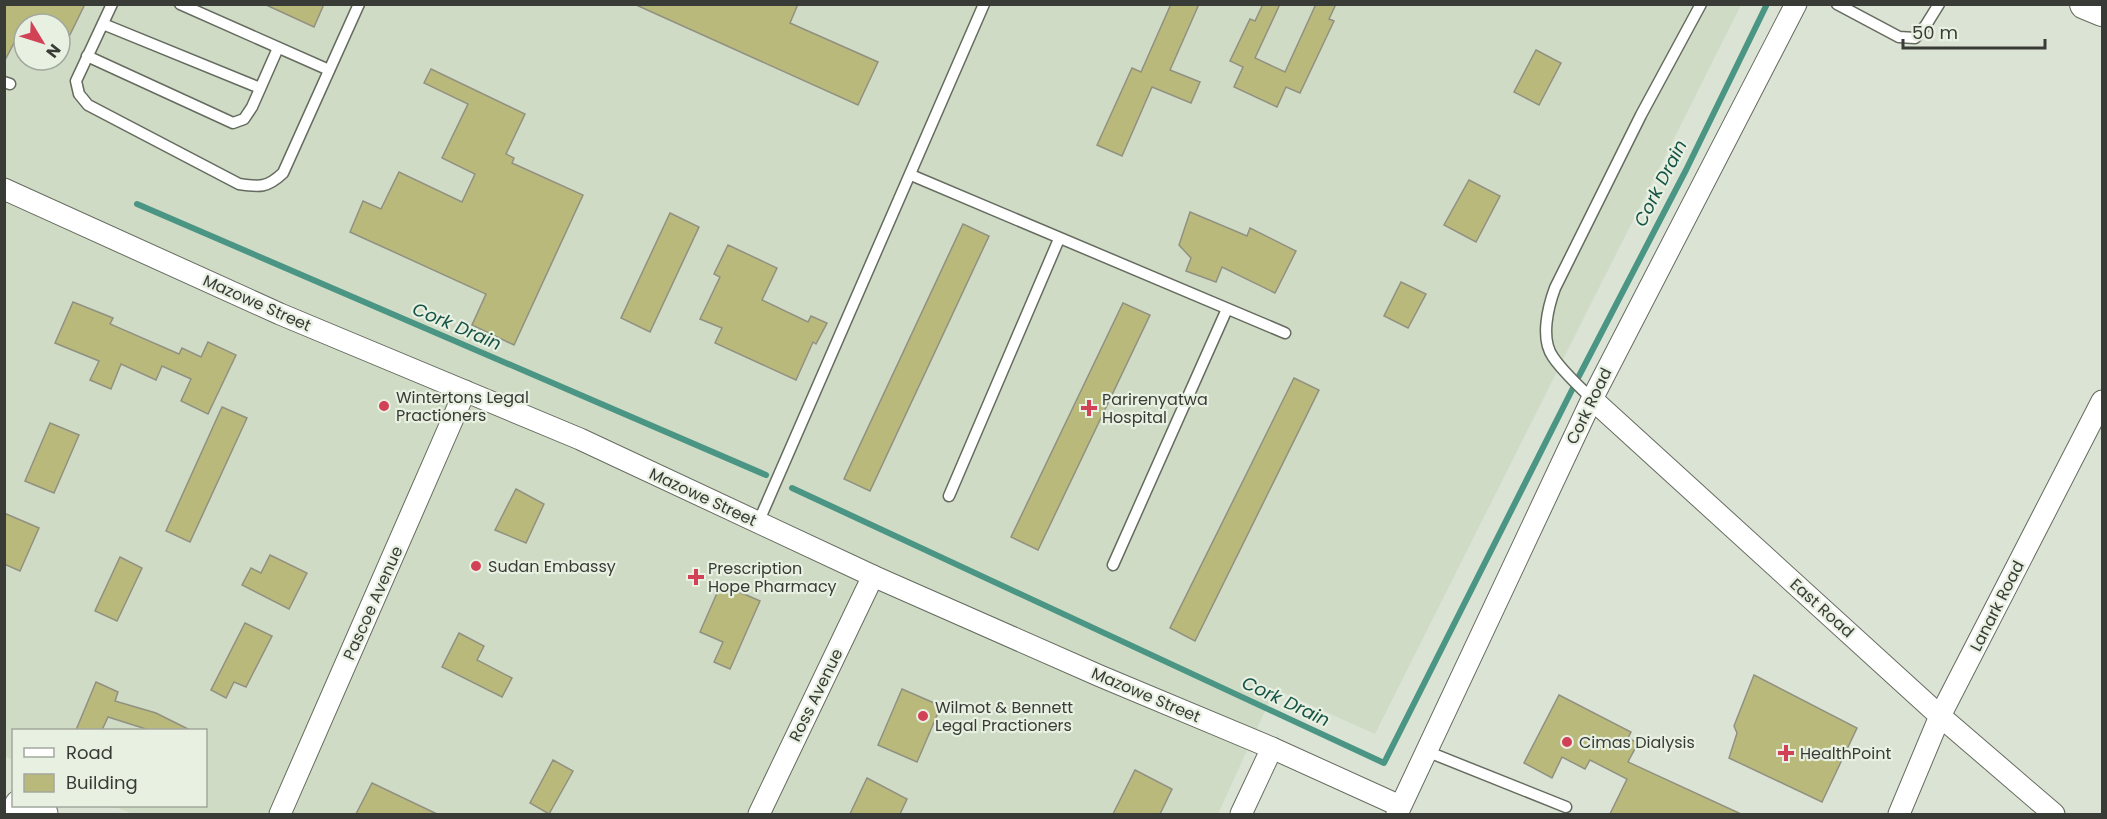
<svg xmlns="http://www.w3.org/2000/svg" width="2107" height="819" font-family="Poppins,sans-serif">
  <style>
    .built { fill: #cfdbc5; fill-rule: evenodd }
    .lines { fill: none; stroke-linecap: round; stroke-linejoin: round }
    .stream { stroke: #4a9583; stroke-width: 6 }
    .building { fill: #bab97c; stroke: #919182; stroke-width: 1.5 }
    .lane-casing { stroke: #656c5f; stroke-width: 13 }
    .street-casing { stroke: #656c5f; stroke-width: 23 }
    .secondary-casing { stroke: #656c5f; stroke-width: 32 }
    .highway-casing { stroke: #656c5f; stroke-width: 35 }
    .lane { stroke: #fff; stroke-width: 10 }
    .street { stroke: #fff; stroke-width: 21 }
    .secondary { stroke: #fff; stroke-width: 30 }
    .highway { stroke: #fff; stroke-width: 33 }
    .poi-dot { fill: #d24256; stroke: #e8f0e1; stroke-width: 2 }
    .labels { text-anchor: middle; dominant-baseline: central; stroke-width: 4.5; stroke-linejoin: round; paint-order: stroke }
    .street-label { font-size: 16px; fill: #393c36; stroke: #e8f0e1 }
    .poi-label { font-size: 16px; fill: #393c36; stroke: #e8f0e1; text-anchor: start }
    .water-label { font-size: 18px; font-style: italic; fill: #145346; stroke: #e8f0e1 }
  </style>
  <rect width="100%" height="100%" fill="#dbe3d4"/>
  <!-- built -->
  <path class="built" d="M5,5H1741L1375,734L1275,689L1218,814H133L113,806H206V730H14L13,760L5,756ZM24,24H60V60H24Z"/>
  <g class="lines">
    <!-- stream -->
    <g class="stream">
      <path d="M137,204L766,475"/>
      <path d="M1579,376L1686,170L1767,4"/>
      <path d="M792,488L1384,763L1574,386"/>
    </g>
  </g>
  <!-- building -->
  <g class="building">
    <path d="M4,4H85L60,55V24H24L4,62Z"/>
    <path d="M264,4H324L314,27Z"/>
    <path d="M634,4H798L790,23L878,62L858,105Z"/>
    <path d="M1171,4H1199L1170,70L1200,82L1191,103L1152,87L1122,156L1097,145L1132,68L1141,72Z"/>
    <path d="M1263,4H1280L1255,58L1285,72L1316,4H1336L1329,19L1334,21L1300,93L1286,87L1277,107L1234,87L1243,67L1230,61L1250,19L1255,21Z"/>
    <path d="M1536,50L1561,63L1539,105L1514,92Z"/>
    <path d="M431,69L525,114L506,154L514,158L512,163L583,195L514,345L472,325L486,294L350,232L363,201L381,209L399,172L462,202L475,174L442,158L468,104L424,83Z"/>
    <path d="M1469,180L1500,196L1476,242L1444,225Z"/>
    <path d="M1190,212L1247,236L1250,228L1296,251L1275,293L1222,267L1216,282L1186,271L1191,258L1179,245Z"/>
    <path d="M670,213L699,227L650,332L621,318Z"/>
    <path d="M963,224L989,236L870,491L844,479Z"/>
    <path d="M728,245L777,268L762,300L808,322L811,316L827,323L816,344L813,342L796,380L715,343L722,328L700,319L720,277L714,274Z"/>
    <path d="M1401,282L1426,294L1408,328L1384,316Z"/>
    <path d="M73,302L113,318L110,324L179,354L182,348L201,357L208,342L236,355L208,414L181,401L191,379L162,366L156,380L121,364L111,389L90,380L99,361L55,343Z"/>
    <path d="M1123,303L1150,315L1038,550L1011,537Z"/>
    <path d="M1294,378L1319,390L1195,641L1170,628Z"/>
    <path d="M222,407L247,418L190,542L166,531Z"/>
    <path d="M50,423L79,435L54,493L25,481Z"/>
    <path d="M516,489L544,504L526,543L495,530Z"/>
    <path d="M4,513L39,528L20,571L4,564Z"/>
    <path d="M270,555L307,573L289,609L242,585L251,568L261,573Z"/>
    <path d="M120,557L142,568L117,621L95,611Z"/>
    <path d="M721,584L760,601L730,669L714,662L723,642L700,632Z"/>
    <path d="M245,623L272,636L246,687L234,682L226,698L211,690Z"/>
    <path d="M459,633L484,646L477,660L512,678L502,697L442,667Z"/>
    <path d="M1754,675L1857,728L1822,802L1729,758L1737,733L1734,726Z"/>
    <path d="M96,682L118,692L115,701L156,713L190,730H149L108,717L102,730H76Z"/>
    <path d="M902,689L941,706L917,762L878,745Z"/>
    <path d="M1559,695L1631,732L1628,738L1638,743L1628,762L1741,814H1610L1627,779L1590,760L1585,769L1562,757L1552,778L1524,763Z"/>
    <path d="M553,760L573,771L549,814L530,803Z"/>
    <path d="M1135,770L1172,789L1160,814H1113Z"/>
    <path d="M867,778L907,799L900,814H850Z"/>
    <path d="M372,783L437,814H356Z"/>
  </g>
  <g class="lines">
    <!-- lane casing -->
    <g class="lane-casing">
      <g id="lane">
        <path d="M112,4L76,81L79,94L88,105L239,184C260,187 267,188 283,173L359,4"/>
        <path d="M180,4L329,70"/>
        <path d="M1837,4L1899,37L1915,38L1926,25L1939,4"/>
        <path d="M103,24L260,88"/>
        <path d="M87,56L233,123L244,119L252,107L278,48"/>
        <path d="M4,82L10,84"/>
        <path d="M911,175L1285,333"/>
        <path d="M1592,399C1579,386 1563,372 1553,357C1540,339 1548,307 1555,288L1641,115L1701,4"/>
        <path d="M949,496L1059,239"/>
        <path d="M758,523L984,4"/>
        <path d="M1113,565L1227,309"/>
        <path d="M1426,751L1566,807"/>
      </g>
    </g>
    <!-- street casing -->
    <g class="street-casing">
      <g id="street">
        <path d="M4,189L280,314L580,439L873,576L1100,676L1272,748L1400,806"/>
        <path d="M1592,399L1940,716L2054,814"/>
        <path d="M280,814L465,391"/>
        <path d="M759,814L873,576"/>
        <path d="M1241,814L1272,748"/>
        <path d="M1397,814L1592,399L1796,4"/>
        <path d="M1899,814L1940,716L2102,401"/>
      </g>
    </g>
    <!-- secondary casing -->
    <g class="secondary-casing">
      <path id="secondary" d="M2085,4L2102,11"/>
    </g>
    <!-- highway casing -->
    <g class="highway-casing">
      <path id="highway" d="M21,806L41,814"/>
    </g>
    <!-- lane -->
    <use href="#lane" class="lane"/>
    <!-- street -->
    <use href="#street" class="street"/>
    <!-- secondary -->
    <use href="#secondary" class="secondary"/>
    <!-- highway -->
    <use href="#highway" class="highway"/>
  </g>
  <!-- markers -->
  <g class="poi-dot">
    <circle cx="384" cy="406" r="6"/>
    <path d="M1086 399h6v6h6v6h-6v6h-6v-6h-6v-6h6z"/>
    <circle cx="476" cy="566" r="6"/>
    <path d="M693 568h6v6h6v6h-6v6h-6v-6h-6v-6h6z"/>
    <circle cx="923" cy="716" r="6"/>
    <circle cx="1567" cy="742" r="6"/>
    <path d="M1783 744h6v6h6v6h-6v6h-6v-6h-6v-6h6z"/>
  </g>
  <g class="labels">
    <!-- street labels -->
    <g class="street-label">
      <text transform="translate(257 303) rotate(24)">Mazowe Street</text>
      <text transform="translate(1589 406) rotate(-64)">Cork Road</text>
      <text transform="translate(703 497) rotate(25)">Mazowe Street</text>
      <text transform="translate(373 603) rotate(-66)">Pascoe Avenue</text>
      <text transform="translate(1997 606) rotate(-63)">Lanark Road</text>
      <text transform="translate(1822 608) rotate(42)">East Road</text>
      <text transform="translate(816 695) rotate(-64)">Ross Avenue</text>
      <text transform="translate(1146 695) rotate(23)">Mazowe Street</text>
    </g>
    <!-- poi labels -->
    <g class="poi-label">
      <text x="396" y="397">Wintertons Legal<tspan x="396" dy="18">Practioners</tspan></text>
      <text x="1102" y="399">Parirenyatwa<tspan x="1102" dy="18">Hospital</tspan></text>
      <text x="488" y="566">Sudan Embassy</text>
      <text x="708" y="568">Prescription<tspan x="708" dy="18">Hope Pharmacy</tspan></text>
      <text x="935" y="707">Wilmot &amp; Bennett<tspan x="935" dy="18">Legal Practioners</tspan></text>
      <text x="1579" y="742">Cimas Dialysis</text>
      <text x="1800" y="753">HealthPoint</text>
    </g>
    <!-- water labels -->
    <g class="water-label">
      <text transform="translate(1660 183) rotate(-63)">Cork Drain</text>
      <text transform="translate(457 326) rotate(23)">Cork Drain</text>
      <text transform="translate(1286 701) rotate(25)">Cork Drain</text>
    </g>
  </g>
  <!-- border -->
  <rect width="2107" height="819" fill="none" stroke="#393c36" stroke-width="12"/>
  <!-- legend -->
  <rect x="12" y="729" width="195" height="78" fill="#e8f0e1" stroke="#a2a89d" stroke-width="1.5"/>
  <rect x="24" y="748" width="30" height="9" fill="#ffffff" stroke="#a2a89d" stroke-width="1.5"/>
  <text x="66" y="759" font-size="18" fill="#393c36">Road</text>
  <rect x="24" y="774" width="30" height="18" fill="#bab97c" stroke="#a2a89d" stroke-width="1.5"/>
  <text x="66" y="789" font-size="18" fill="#393c36">Building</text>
  <!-- north arrow -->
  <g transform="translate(42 42) rotate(128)"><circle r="28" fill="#e8f0e1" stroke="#a2a89d" stroke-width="1.5"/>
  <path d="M0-4.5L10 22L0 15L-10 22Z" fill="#d24256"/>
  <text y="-9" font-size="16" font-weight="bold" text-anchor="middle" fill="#393c36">N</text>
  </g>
  <!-- scale -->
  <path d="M1903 39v9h142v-9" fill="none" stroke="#393c36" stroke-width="3"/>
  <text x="1912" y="39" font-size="18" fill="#393c36" stroke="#e8f0e1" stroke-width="4.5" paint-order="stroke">50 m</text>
</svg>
